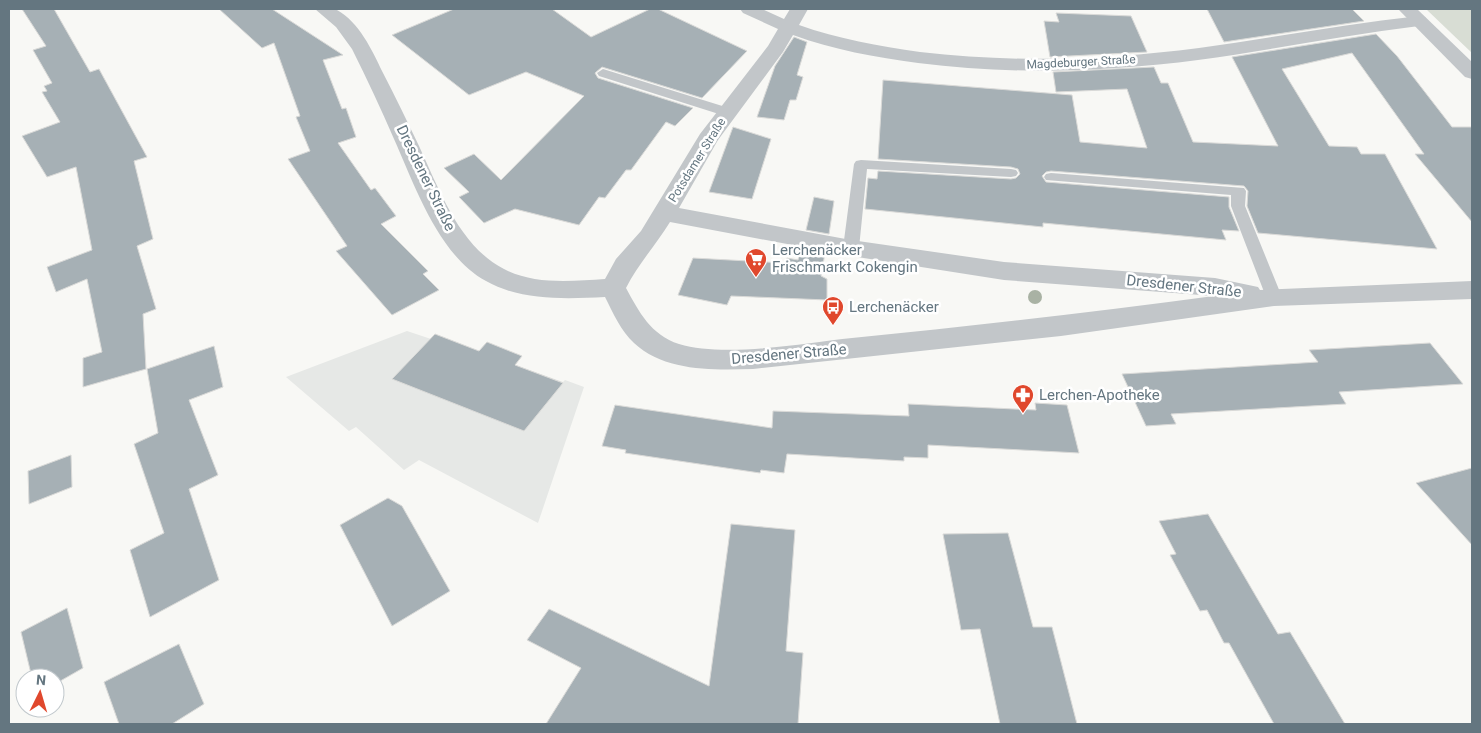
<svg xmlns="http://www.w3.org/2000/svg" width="1481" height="733" font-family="Roboto,sans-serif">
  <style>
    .built { fill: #e6e8e6 }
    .green { fill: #d8ddd4 }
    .building { fill: #a6b0b5; stroke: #dadad8 }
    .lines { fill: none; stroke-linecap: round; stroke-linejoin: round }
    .service { fill: #c2c6c9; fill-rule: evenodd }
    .minor { fill: #c2c6c9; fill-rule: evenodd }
    .tertiary { fill: #c2c6c9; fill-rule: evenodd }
    .tree { fill: #a9b2a4 }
    .labels { text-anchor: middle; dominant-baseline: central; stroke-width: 5; stroke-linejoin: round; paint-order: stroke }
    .far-street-label { font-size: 12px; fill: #647680; stroke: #fff }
    .street-label { font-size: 15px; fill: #647680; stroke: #fff }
    .poi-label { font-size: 15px; fill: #647680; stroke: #fff; text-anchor: start }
  </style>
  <rect width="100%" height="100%" fill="#f8f8f5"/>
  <!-- built -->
  <path class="built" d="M407,331L431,339L435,334L479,351L487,342L522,356L515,365L563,382L565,380L584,387L538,523L419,460L404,470L356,427L349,431L286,377Z"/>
  <!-- green -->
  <path class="green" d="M1426,9H1472V53Z"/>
  <!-- building -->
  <g class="building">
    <path d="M22,9H54L90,72L99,69L147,157L134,161L153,239L137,246L156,309L143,314L146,369L83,387V358L102,352L87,279L56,292L47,267L92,250L76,167L47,177L22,136L60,122L42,92L47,91L44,86L52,83L33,50L46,46Z"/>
    <path d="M219,9H272L343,55L323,60L342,109L346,108L356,137L338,143L371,190L375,188L396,216L381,224L428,271L423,274L439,290L392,315L336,251L347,246L288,159L310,151L296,117L300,116L274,43L262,48Z"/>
    <path d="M454,9H552L591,37L650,9H658L747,51L702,98L602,67L595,73L598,78L693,108L675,126L666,122L631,170H626L605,198L599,197L579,225L515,209L484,223L459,197L469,192L444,168L474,154L501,180L584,96L526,72L469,95L392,35Z"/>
    <path d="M1207,9H1352L1364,21L1224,42Z"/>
    <path d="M1056,13L1131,16L1147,52L1050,57L1044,21L1059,22Z"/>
    <path d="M1376,34L1397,56L1452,127H1472V222L1415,154H1424L1352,53L1282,69L1329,146L1357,147L1361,154H1385L1437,249L1258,233L1247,206L1248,191L1244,186L1051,171L1046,172L1042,176L1046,182L1229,197V207L1239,231L1222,230L1226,240L1043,223V227L865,209L868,178L877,179L878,171L1011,179L1016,178L1020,174L1018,169L1011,167L878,159L883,80L1072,95L1080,142L1147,148L1127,89L1056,92L1053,72L1154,67L1161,83H1168L1193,142L1278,146L1232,57Z"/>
    <path d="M794,37L807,42L797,75L803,77L796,100H790L784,120L757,117L775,66Z"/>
    <path d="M733,127L771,139L752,199L709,192Z"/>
    <path d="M814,197L834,201L829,234L806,230Z"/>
    <path d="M801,249L825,253L821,276L827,279V300L731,296L727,305L678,295L693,258L785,263L787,258L798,260Z"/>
    <path d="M435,334L479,351L487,342L522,356L515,365L563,383L524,431L392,379Z"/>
    <path d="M1430,343L1463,384L1339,392L1346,404L1171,414L1176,424L1146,426L1122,374L1318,362L1309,350Z"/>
    <path d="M214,346L223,387L189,400L218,475L189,489L219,580L150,617L130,550L164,533L134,444L158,433L147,369Z"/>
    <path d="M1035,403L1067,405L1079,453L928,445V458L904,457V461L787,454L784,473L761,470L760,473L625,453L626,450L602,446L615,405L772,428L773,411L909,416L908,404L1036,410Z"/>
    <path d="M71,455L72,487L29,504L28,471Z"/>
    <path d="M1472,468V545L1416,483Z"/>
    <path d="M388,498L402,506L450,591L392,626L340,525Z"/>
    <path d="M1208,514L1278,634L1290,632L1345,724H1274L1229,643H1224L1207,610L1200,611L1170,555L1176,554L1159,521Z"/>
    <path d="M731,524L795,530L786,651L803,653L798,724H546L581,668L527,640L549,609L709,686Z"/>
    <path d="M1008,533L1033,627H1052L1077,724H1000L980,629L961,630L943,534Z"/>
    <path d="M67,608L83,668L55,684V678H32L21,632Z"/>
    <path d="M179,644L204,704L172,724H119L104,682Z"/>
  </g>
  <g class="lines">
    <!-- service -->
    <g class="service">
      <path d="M603,69L732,109L734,112L732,115H722L599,76L597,73Z"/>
      <path d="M861,160L1011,169L1016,170L1018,173L1016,176L1011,177L867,169L859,248L856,252L851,253L846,252L843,248L854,164L856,161Z"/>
      <path d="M1051,173L1244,188L1246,191L1245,206L1282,297L1280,301L1274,303L1268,301L1266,297L1231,206V195L1046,180L1044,177L1046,174Z"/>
    </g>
    <!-- minor -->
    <path class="minor" d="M315,9C321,9 332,7 337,10C359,22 372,50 382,71C395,96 407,121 419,146C439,189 459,246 504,269C534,285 572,281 605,279L616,259L641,231L700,134L768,46L778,29L743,13L740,9H762L784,19L790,9H808L799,25C838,39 879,46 920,52C1013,63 1106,60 1199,48C1272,38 1345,24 1419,16L1425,17L1428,21L1425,25L1419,26C1345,35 1272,50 1198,60C1105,72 1011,75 918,63C876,57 833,50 793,35L783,52L718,140L679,208L851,240L1004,262L1215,278L1258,287L1260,290L1472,281V299L1274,306L1061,336L753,369C714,370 665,372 634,343C621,331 613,313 605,297C566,299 521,301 486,281C439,256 415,186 394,139C381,109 367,79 352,49L336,27ZM670,222L851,256L1004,280L1214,296C1094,312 973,326 852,338C804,343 725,358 679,344C651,335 639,312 626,288C638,264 656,245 670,222Z"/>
    <!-- tertiary -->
    <path class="tertiary" d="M1398,9H1417L1472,62V79L1465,77Z"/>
  </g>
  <!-- trees -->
  <circle class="tree" cx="1035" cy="297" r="7"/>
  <!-- icons -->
  <defs>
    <g id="supermarket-pin" transform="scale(1.125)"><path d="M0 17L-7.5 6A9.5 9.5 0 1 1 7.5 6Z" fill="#e0482d" stroke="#fff"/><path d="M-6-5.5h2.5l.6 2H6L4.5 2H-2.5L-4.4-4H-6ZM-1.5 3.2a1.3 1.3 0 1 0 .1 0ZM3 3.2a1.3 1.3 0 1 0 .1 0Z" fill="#fff"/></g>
    <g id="bus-pin" transform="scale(1.125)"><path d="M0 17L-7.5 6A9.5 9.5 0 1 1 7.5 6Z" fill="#e0482d" stroke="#fff"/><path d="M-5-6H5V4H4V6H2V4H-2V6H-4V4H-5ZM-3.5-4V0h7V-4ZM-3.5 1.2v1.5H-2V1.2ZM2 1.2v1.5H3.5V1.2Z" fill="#fff"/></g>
    <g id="pharmacy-pin" transform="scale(1.125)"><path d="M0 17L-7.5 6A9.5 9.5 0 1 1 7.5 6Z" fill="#e0482d" stroke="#fff"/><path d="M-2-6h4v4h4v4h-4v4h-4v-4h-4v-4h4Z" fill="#fff"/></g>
  </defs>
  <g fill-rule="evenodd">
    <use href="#supermarket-pin" x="756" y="259"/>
    <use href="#bus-pin" x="833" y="307"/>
    <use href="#pharmacy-pin" x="1023" y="395"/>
  </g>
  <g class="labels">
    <!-- far-street labels -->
    <g class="far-street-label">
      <text transform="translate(1081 62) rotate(-3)">Magdeburger Straße</text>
      <text transform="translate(697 160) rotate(-58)">Potsdamer Straße</text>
    </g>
    <!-- street labels -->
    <g class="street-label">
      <text transform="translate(426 178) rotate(64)">Dresdener Straße</text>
      <text transform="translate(1184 286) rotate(6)">Dresdener Straße</text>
      <text transform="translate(789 354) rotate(-5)">Dresdener Straße</text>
    </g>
    <!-- poi labels -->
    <g class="poi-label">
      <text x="772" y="250">Lerchenäcker<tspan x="772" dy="17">Frischmarkt Cokengin</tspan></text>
      <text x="849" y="307">Lerchenäcker</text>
      <text x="1039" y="395">Lerchen-Apotheke</text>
    </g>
  </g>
  <!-- border -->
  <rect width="1481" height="733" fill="none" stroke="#647680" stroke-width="20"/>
  <!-- north arrow -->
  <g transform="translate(40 693) rotate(5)"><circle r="24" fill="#ffffff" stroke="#c1c8cc"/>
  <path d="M0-4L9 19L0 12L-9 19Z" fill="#e0482d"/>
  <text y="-8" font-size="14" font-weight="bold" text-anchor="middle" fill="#647680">N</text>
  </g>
</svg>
